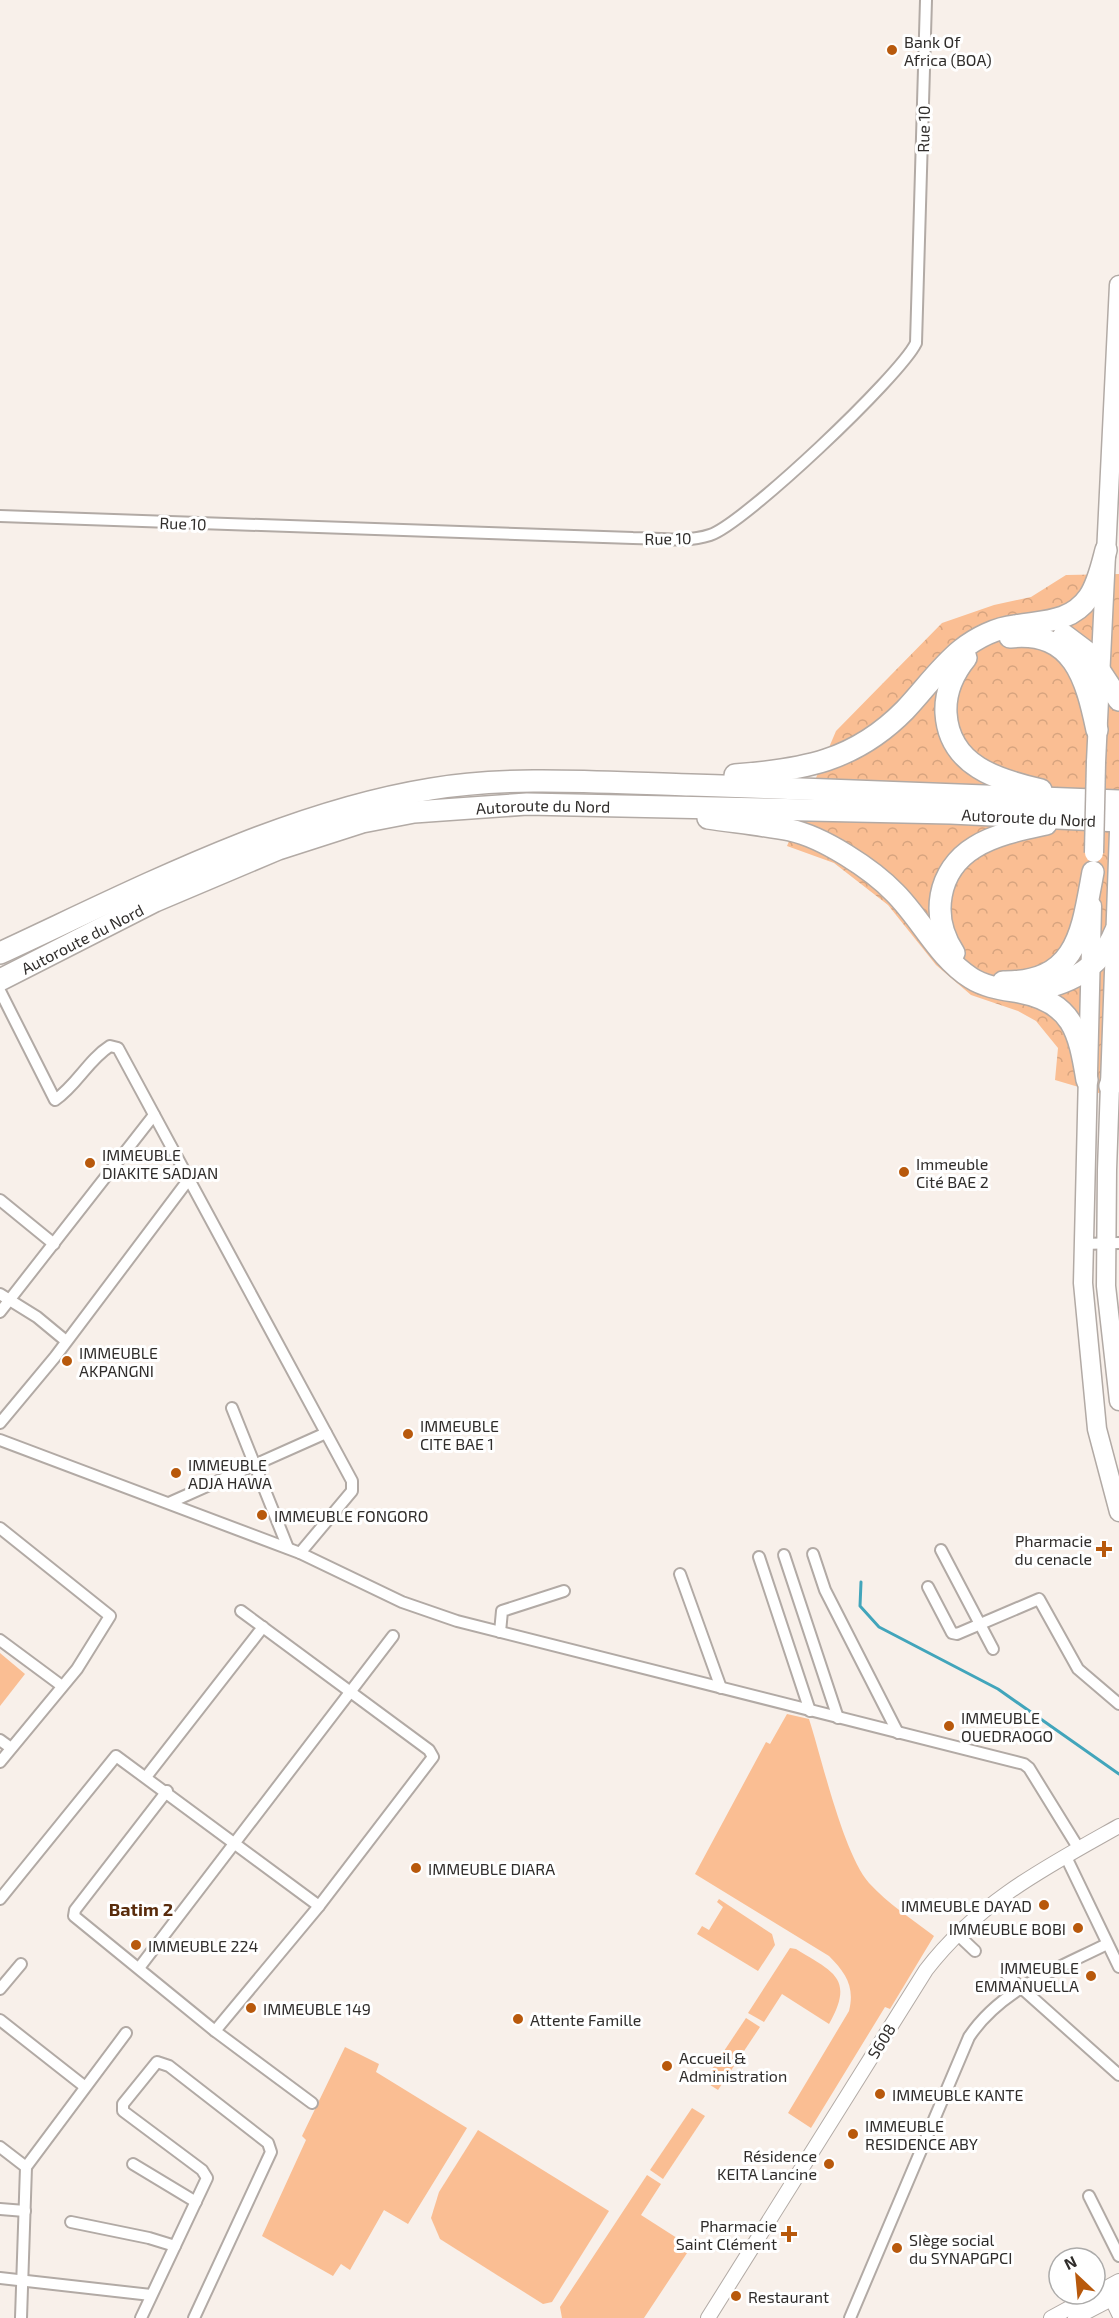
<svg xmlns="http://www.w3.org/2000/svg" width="1119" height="2318" font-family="'Exo 2',sans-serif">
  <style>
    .grass { fill: #fabe93 }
    .forest { fill: url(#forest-crowns) }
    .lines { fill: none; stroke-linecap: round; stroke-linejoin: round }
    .stream { stroke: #42a5bb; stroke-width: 3 }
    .minor-casing { stroke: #b2aaa5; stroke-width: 14 }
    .tertiary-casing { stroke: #b2aaa5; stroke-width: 16 }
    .primary-casing { stroke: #b2aaa5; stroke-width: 21 }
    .motorway-casing { stroke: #b2aaa5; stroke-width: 24 }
    .minor { stroke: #fff; stroke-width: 10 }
    .tertiary { stroke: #fff; stroke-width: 14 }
    .primary { stroke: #fff; stroke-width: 18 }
    .motorway { stroke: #fff; stroke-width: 21 }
    .primary-bridge-casing { stroke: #b2aaa5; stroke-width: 21; stroke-linecap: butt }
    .primary-bridge { stroke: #fff; stroke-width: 18 }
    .poi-dot { fill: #b8590c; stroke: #fff; stroke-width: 2 }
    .labels { text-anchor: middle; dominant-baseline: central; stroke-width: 6; stroke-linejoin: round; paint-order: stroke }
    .poi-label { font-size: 16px; fill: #302d2b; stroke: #fff; text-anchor: start }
    .street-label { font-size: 16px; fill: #302d2b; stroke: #fff }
    .neighbourhood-label { font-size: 18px; font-weight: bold; fill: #592b0b; stroke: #fff }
  </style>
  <defs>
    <pattern id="forest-crowns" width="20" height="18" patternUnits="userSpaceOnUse" patternTransform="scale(1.5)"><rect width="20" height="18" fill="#fabe93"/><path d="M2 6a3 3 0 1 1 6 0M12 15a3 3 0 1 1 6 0" fill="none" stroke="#d7a47f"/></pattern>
  </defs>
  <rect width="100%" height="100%" fill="#f8f0ea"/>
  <!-- grass -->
  <g class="grass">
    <path d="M0,1653L25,1674L0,1706Z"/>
    <path d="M787,1714L809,1719C822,1759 843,1853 869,1883C888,1904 912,1919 934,1936L890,2009L885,2007L811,2128L788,2113L849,2011C855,1987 846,1973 829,1956L695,1874L766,1742L770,1744Z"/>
    <path d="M719,1899L772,1934L775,1945L758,1971L697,1934L702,1926L709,1930L723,1907L717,1902Z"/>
    <path d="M790,1948L796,1949C833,1972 855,1978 829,2024L782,1994L764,2022L748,2013Z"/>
    <path d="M746,2018L760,2027L718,2090L704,2081Z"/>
    <path d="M345,2047L379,2064L376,2072L467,2128L408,2224L384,2210L350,2270L341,2264L333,2276L262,2236L306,2140L302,2136Z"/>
    <path d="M692,2108L705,2116L663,2179L650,2170Z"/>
    <path d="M478,2130L609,2211L552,2302L543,2304L440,2239L431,2218L439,2192Z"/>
    <path d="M647,2175L661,2184L641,2215L691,2247L644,2318H562L560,2307Z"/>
  </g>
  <!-- forest -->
  <path class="forest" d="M1119,574V1099L1055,1080L1058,1048L1036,1021L1018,1011L971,995L936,965L888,905L834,863L787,846L836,731L942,623L994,605L1031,597L1066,575Z"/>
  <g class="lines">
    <!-- stream -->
    <path class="stream" d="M861,1582L860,1606L879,1627L998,1689L1119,1774"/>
    <!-- minor casing -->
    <g class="minor-casing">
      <g id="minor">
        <path d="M0,516L633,538C658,538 686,543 710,535C744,524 900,376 916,343L926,0"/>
        <path d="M0,991L55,1100C77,1085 88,1060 110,1046L118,1048L352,1481V1491L300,1553"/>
        <path d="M0,1200L54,1244"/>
        <path d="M1083,1244L1119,1243"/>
        <path d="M0,1294L37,1317L66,1341"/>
        <path d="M0,1312L154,1115"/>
        <path d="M232,1408L288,1548"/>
        <path d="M0,1423L55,1357L189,1179"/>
        <path d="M0,1440L300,1553L402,1602L457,1621L1024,1764L1029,1768L1079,1849"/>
        <path d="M169,1503L326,1433"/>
        <path d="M0,1528L110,1616L77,1669L0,1762"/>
        <path d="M941,1550L993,1649"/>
        <path d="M813,1554L825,1590L898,1733"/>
        <path d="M784,1555L838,1718"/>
        <path d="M759,1557L810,1711"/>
        <path d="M680,1574L721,1688"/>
        <path d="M928,1587L952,1633L957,1634L1039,1599L1078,1669L1119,1704"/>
        <path d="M500,1632L502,1611L564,1591"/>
        <path d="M0,1640L62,1686"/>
        <path d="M0,1740L11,1748"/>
        <path d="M146,1777L263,1627"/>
        <path d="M167,1791L75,1910L74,1916L215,2031L312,2103"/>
        <path d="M1066,1857L1119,1967"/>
        <path d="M0,1899L116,1756L319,1906"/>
        <path d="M956,1933L975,1951"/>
        <path d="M139,1968L393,1636"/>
        <path d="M1007,1975L1119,2075"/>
        <path d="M0,1989L21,1964"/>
        <path d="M0,2020L84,2086"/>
        <path d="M215,2031L319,1906L433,1757L429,1750L241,1611"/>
        <path d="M0,2147L26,2167L21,2318"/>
        <path d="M133,2164L196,2202"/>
        <path d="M26,2167L126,2033"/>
        <path d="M1089,2196L1119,2256"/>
        <path d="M0,2209L25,2211"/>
        <path d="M71,2222L149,2238L175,2246"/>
        <path d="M0,2278L151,2295"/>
        <path d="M141,2318L207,2178L202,2170L123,2111V2104L157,2062L169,2066L268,2143L271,2152L194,2318"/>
        <path d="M850,2318L969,2037C1001,1989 1057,1969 1107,1944"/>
      </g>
    </g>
    <!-- tertiary casing -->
    <g class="tertiary-casing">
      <g id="tertiary">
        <path d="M1109,2293L1119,2314"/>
        <path d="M708,2318L926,1970C978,1902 1046,1867 1119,1826"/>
        <path d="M1051,2318L1119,2281"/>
        <path d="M1075,2318L1119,2295"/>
      </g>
    </g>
    <!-- primary casing -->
    <g class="primary-casing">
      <g id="primary">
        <path d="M1096,762L1119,285"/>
        <path d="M1119,831L1107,1170L1106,1286L1119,1401"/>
        <path d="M1092,906L1083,1283L1097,1429L1119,1512"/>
      </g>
    </g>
    <!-- motorway casing -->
    <g class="motorway-casing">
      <g id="motorway">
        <path d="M1064,635L1088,653L1119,700"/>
        <path d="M1010,637C1074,630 1086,679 1097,730"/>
        <path d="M966,658C953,674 945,693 946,713C949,766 998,780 1041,790"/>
        <path d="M735,775C803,770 855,761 905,710C923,691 941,666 961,650C976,638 996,628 1015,626C1042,621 1071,623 1089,597C1098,584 1102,565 1106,550"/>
        <path d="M708,818C735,822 763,825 790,830C823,837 872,869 895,893C922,920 938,957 971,978C985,987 1002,989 1019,992C1073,1002 1079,1032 1087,1080"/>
        <path d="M0,953C136,890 283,813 431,789C513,775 608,783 691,785C834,789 977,795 1119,801"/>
        <path d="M954,953C930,917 937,870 975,847C996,834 1023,829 1046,824"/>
        <path id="s1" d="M0,980L155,901L278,849L362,822L414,812L527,804L951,813L1119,821"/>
        <path d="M1003,982C1078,983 1082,931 1093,872"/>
        <path d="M1026,992C1066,985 1099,971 1115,932"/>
        <path d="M1110,1086L1119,1062"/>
      </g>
    </g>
    <!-- minor -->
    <use href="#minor" class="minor"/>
    <!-- tertiary -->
    <use href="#tertiary" class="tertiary"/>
    <!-- primary -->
    <use href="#primary" class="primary"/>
    <!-- motorway -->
    <use href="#motorway" class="motorway"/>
    <!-- primary-bridge casing -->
    <g class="primary-bridge-casing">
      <path id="primary-bridge" d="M1094,853L1096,762"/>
    </g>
    <!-- primary-bridge -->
    <use href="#primary-bridge" class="primary-bridge"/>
  </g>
  <!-- markers -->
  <g class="poi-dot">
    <circle cx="892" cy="50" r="6"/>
    <circle cx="90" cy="1163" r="6"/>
    <circle cx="904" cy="1172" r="6"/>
    <circle cx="67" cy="1361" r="6"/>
    <circle cx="408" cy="1434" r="6"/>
    <circle cx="176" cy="1473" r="6"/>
    <circle cx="262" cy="1515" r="6"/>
    <path d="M1101 1540h6v6h6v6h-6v6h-6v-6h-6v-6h6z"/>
    <circle cx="949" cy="1726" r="6"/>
    <circle cx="416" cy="1868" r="6"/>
    <circle cx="1044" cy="1905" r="6"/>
    <circle cx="1078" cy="1928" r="6"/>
    <circle cx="136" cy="1945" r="6"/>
    <circle cx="1091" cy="1976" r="6"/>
    <circle cx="251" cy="2008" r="6"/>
    <circle cx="518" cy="2019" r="6"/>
    <circle cx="667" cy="2066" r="6"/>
    <circle cx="880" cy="2094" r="6"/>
    <circle cx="853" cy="2134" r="6"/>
    <circle cx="829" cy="2164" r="6"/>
    <path d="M786 2225h6v6h6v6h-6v6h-6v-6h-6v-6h6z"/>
    <circle cx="897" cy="2248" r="6"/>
    <circle cx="736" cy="2296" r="6"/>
  </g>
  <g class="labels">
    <!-- poi labels -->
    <g class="poi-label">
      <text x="904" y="41">Bank Of<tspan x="904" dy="18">Africa (BOA)</tspan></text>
      <text x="102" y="1154">IMMEUBLE<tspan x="102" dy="18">DIAKITE SADJAN</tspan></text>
      <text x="916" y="1163">Immeuble<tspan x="916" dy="18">Cité BAE 2</tspan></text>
      <text x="79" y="1352">IMMEUBLE<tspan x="79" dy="18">AKPANGNI</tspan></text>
      <text x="420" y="1425">IMMEUBLE<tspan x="420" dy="18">CITE BAE 1</tspan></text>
      <text x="188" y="1464">IMMEUBLE<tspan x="188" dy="18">ADJA HAWA</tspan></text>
      <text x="274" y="1515">IMMEUBLE FONGORO</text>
      <text x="1092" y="1540" text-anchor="end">Pharmacie<tspan x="1092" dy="18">du cenacle</tspan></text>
      <text x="961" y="1717">IMMEUBLE<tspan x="961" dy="18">OUEDRAOGO</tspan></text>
      <text x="428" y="1868">IMMEUBLE DIARA</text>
      <text x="1032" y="1905" text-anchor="end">IMMEUBLE DAYAD</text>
      <text x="1066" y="1928" text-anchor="end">IMMEUBLE BOBI</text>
      <text x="148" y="1945">IMMEUBLE 224</text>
      <text x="1079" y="1967" text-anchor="end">IMMEUBLE<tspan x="1079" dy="18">EMMANUELLA</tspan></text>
      <text x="263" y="2008">IMMEUBLE 149</text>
      <text x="530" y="2019">Attente Famille</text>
      <text x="679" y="2057">Accueil &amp;<tspan x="679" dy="18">Administration</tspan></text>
      <text x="892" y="2094">IMMEUBLE KANTE</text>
      <text x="865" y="2125">IMMEUBLE<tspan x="865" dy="18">RESIDENCE ABY</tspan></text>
      <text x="817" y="2155" text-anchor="end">Résidence<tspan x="817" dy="18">KEITA Lancine</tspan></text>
      <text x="777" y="2225" text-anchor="end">Pharmacie<tspan x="777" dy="18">Saint Clément</tspan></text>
      <text x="909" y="2239">SIège social<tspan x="909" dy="18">du SYNAPGPCI</tspan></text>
      <text x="748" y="2296">Restaurant</text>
    </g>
    <!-- street labels -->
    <g class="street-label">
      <text transform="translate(923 129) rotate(-89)">Rue 10</text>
      <text transform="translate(183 523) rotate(2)">Rue 10</text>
      <text transform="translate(668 538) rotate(-1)">Rue 10</text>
      <text stroke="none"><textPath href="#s1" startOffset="578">Autoroute du Nord</textPath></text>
      <text stroke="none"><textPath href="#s1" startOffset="1064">Autoroute du Nord</textPath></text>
      <text stroke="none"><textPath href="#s1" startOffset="92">Autoroute du Nord</textPath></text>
      <text transform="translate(881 2041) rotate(-58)">S608</text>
    </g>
    <!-- neighbourhood labels -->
    <g class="neighbourhood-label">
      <text x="141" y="1909">Batim 2</text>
    </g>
  </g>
  <!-- north arrow -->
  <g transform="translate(1077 2276) rotate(334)"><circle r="28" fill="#ffffff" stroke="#acabaa" stroke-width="1.5"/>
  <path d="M0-4.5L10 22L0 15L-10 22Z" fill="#b8590c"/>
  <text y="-9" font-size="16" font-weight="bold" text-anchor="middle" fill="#302d2b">N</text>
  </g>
</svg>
